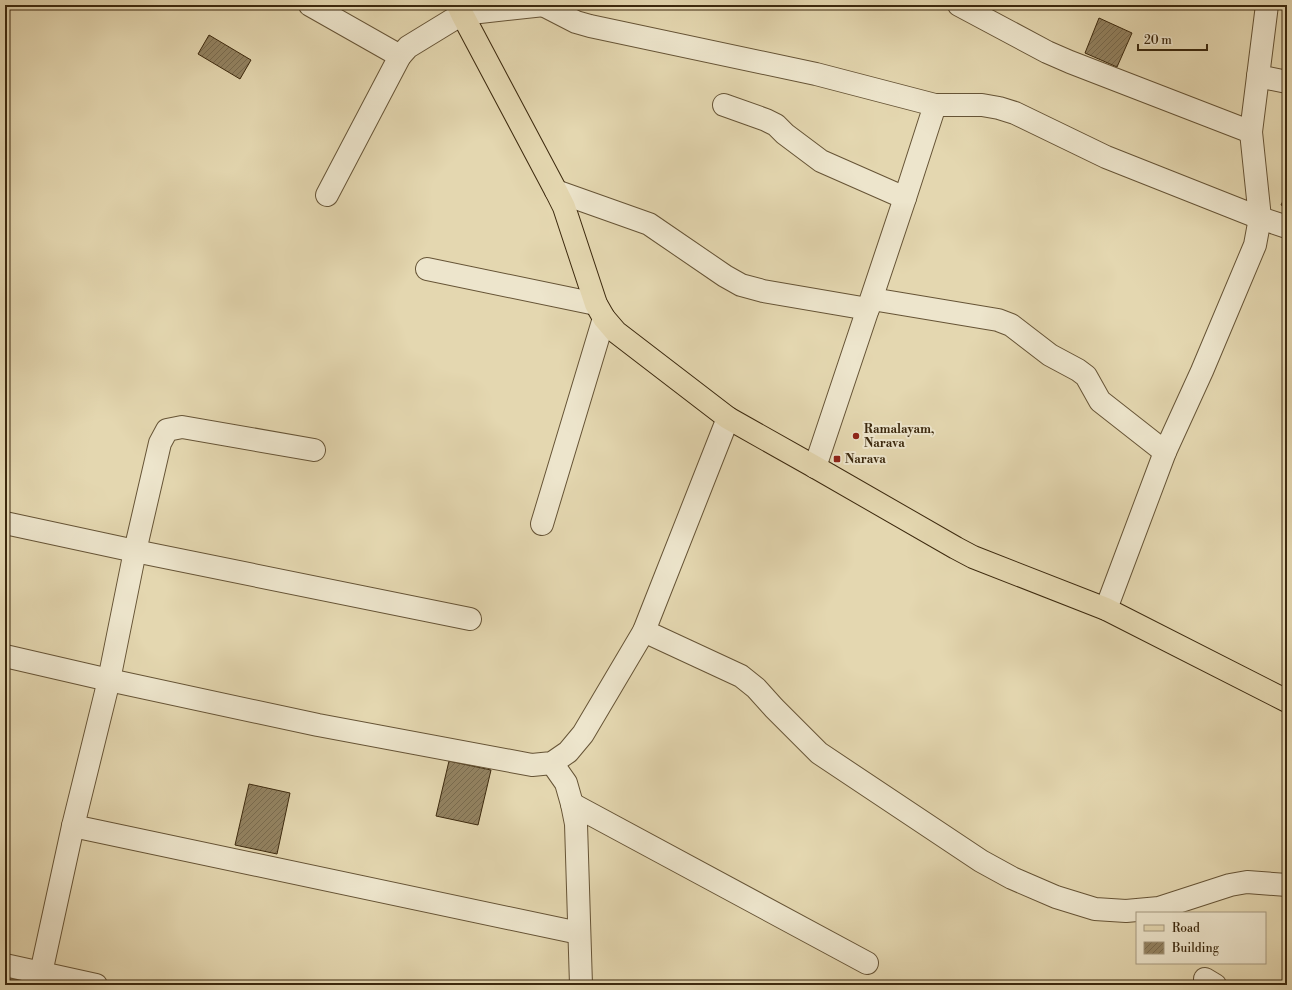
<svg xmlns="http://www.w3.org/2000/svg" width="1292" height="990" font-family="'Libre Bodoni',serif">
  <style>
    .building { fill: url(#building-hatch); stroke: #3c290e }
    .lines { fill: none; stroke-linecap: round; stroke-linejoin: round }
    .minor-casing { stroke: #665436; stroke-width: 24 }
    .major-casing { stroke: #3c290e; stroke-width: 24 }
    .minor { stroke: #ede5cc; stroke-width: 22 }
    .major { stroke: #e4d7b0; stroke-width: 22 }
    .poi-dot { fill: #8f2418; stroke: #ede5cc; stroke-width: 1.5 }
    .labels { text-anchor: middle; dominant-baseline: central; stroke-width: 4; stroke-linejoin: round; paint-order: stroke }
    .poi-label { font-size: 12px; font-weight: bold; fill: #3c290e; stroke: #ede5cc; text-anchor: start }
  </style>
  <defs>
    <pattern id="building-hatch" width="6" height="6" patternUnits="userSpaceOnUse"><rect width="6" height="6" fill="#938362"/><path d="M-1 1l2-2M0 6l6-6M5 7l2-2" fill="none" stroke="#796b4f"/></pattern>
  </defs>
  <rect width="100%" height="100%" fill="#e4d7b0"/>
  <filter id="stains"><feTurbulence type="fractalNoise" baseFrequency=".005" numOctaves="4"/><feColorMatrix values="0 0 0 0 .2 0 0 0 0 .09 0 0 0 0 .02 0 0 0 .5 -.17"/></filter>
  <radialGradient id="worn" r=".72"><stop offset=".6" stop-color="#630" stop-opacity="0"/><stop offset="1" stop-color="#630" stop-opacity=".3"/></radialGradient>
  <!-- building -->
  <g class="building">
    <path d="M1099,18L1132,33L1117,67L1085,53Z"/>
    <path d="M209,35L251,60L240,79L198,54Z"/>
    <path d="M1287,193V208L1281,205Z"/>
    <path d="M449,761L491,770L478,825L436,816Z"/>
    <path d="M249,784L290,793L277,854L235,845Z"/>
    <path d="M5,974L30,979L29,985H5Z"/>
  </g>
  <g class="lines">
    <!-- minor casing -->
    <g class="minor-casing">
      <g id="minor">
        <path d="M310,5L400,56"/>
        <path d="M543,5L576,22L590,26L816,74L935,105H982L999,108L1015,113L1106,157L1260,218L1287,227"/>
        <path d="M959,5L1047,52L1070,62L1251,132"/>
        <path d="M1258,76L1287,82"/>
        <path d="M724,105L766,120L776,125L785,134L821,161L905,198"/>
        <path d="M556,191L649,224L725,276L741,285L763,291L868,309"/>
        <path d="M327,195L400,56L408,47L462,14L544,5"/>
        <path d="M427,269L596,304"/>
        <path d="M872,299L998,320L1011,325L1050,355L1078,370L1086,376L1100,401L1165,452"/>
        <path d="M815,467L905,198L935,105"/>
        <path d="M5,523L135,551L470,619"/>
        <path d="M542,524L604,318"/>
        <path d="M1106,609L1165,452L1202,371L1255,245L1260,218L1251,132L1267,5"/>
        <path d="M644,631L741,676L756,688L774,708L819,753L981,861L1012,878L1056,897L1095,909L1126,911L1159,908L1230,885L1247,882L1287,885"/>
        <path d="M5,656L109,680L318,725L532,765L552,763L568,752L583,734L644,631L728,418"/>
        <path d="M552,763L566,783L572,804L576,824L581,985"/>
        <path d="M572,804L867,963"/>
        <path d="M73,826L579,933"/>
        <path d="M5,965L96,985"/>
        <path d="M41,973L73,826L109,680L135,551L160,443L167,430L182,427L314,450"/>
        <path d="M1205,979L1215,985"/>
      </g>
    </g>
    <!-- major casing -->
    <g class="major-casing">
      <path id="major" d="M458,5L462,14L556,191L564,207L596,304L604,318L616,332L728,418L815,467L956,548L973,557L1106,609L1287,701"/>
    </g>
    <!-- minor -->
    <use href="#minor" class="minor"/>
    <!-- major -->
    <use href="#major" class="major"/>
  </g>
  <!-- markers -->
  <g class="poi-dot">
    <circle cx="856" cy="436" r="4"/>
    <rect x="833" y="455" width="8" height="8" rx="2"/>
  </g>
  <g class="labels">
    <!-- poi labels -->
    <g class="poi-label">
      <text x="864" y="429">Ramalayam,<tspan x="864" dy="14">Narava</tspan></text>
      <text x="845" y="459">Narava</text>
    </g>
  </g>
  <!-- margin -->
  <rect width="1292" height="990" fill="none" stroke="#e4d7b0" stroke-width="20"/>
  <rect x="6" y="6" width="1280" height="978" fill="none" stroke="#3c290e" stroke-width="2"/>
  <rect x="10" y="10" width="1272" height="970" fill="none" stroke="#3c290e"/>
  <!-- legend -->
  <rect x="1136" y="912" width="130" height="52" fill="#ede5cc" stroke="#a69a80"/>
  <rect x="1144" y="925" width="20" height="6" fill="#e4d7b0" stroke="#a69a80"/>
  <text x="1172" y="932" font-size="12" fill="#3c290e">Road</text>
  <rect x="1144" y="942" width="20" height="12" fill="url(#building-hatch)" stroke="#a69a80"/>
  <text x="1172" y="952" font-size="12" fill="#3c290e">Building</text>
  <!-- scale -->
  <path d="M1138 44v6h69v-6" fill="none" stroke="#3c290e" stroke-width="2"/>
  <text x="1144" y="44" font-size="12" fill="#3c290e" stroke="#ede5cc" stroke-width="3" paint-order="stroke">20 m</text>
  <rect width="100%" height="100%" filter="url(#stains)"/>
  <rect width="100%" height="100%" fill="url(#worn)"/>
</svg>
